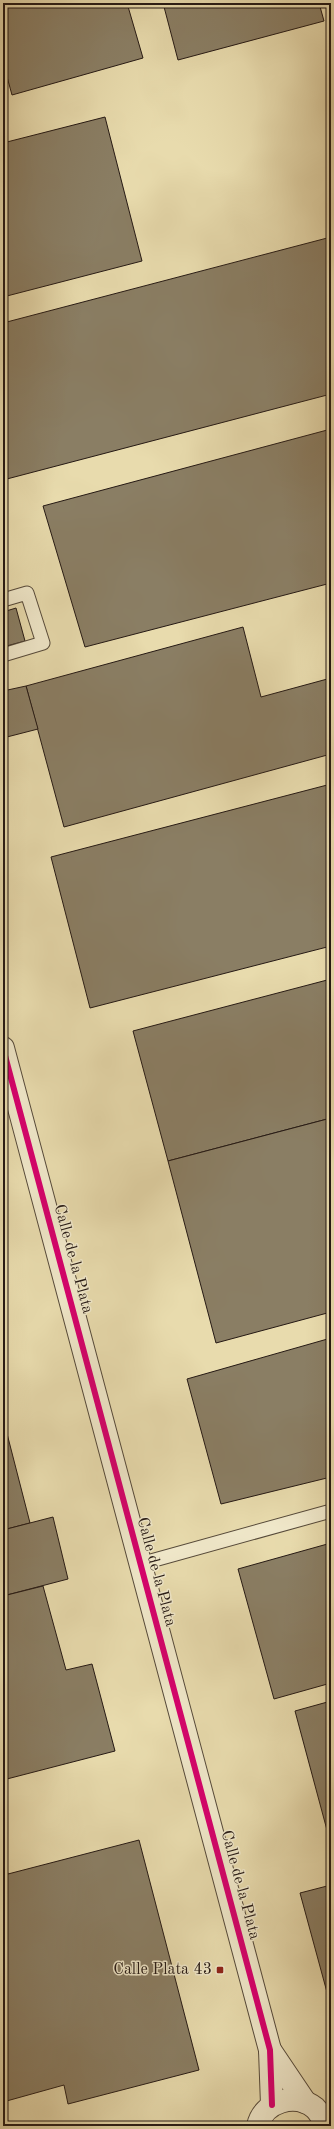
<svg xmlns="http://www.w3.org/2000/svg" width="334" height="2129" font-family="'Old Standard TT',serif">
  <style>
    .building { fill: #8a7e64; stroke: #251914 }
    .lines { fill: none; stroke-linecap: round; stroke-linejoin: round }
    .service-casing { stroke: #564a3a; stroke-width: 15 }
    .minor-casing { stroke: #564a3a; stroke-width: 24 }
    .service { stroke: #f0e8ca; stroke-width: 13 }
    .minor { stroke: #f0e8ca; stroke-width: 22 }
    .cycleway-casing { stroke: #f0e8ca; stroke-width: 8 }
    .cycleway { stroke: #d6006c; stroke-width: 6 }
    .poi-dot { fill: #8f2418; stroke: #f0e8ca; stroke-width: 1.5 }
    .labels { text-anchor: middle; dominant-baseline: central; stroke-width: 3; stroke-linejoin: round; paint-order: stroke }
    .street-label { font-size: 16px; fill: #251914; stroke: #f0e8ca }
    .poi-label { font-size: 16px; fill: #251914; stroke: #f0e8ca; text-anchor: end }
  </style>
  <rect width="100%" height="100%" fill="#e8dbad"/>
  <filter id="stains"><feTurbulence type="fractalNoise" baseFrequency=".005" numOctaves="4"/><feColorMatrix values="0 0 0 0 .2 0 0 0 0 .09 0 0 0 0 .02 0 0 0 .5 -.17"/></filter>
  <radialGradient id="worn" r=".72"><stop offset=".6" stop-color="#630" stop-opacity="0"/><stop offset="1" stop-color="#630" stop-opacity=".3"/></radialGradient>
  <!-- building -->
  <g class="building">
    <path d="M3,3H127L143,58L12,95L3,62Z"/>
    <path d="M163,3H319L324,21L178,60Z"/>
    <path d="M105,117L142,261L3,297V143Z"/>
    <path d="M331,237V394L3,480V323Z"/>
    <path d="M331,429V583L85,647L43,506Z"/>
    <path d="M16,608L25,641L3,647V612Z"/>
    <path d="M243,627L261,697L331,678V754L64,827L26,686Z"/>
    <path d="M26,686L38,729L3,738V691Z"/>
    <path d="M331,784V946L90,1008L51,857Z"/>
    <path d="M331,979V1118L168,1161L133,1031Z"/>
    <path d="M331,1118V1312L216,1343L168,1161Z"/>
    <path d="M331,1338V1477L221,1504L187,1379Z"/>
    <path d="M3,1418L30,1523L3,1530Z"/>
    <path d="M53,1517L68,1579L3,1596V1530Z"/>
    <path d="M331,1543V1683L274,1699L238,1569Z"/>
    <path d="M43,1586L66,1670L92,1664L115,1751L3,1780V1596Z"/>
    <path d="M331,1701V1845L295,1711Z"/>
    <path d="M139,1840L199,2070L68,2104L64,2085L3,2102V1854L8,1874Z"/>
    <path d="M331,1885V2007L300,1893Z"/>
  </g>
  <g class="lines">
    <!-- service casing -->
    <g class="service-casing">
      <g id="service">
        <path d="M3,600L27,593L43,643L3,655"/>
        <path d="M140,1564L331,1511"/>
      </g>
    </g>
    <!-- minor casing -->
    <g class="minor-casing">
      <g id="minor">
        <path d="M3,1048L270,2050L272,2105"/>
        <path d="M270,2050L305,2102"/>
        <path d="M258,2126C263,2101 296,2092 315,2108C320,2113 323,2119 326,2126"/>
      </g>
    </g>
    <!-- service -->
    <use href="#service" class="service"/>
    <!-- minor -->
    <use href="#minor" class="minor"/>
    <!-- cycleway casing -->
    <g class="cycleway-casing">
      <path id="cycleway" d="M3,1048L270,2050L272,2105"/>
    </g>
    <!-- cycleway -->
    <use href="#cycleway" class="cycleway"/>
  </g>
  <!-- markers -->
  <rect class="poi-dot" x="216" y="1966" width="8" height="8" rx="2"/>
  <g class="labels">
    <!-- street labels -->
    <g class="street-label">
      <text transform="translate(73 1259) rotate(75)">Calle de la Plata</text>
      <text transform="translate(156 1572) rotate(75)">Calle de la Plata</text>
      <text transform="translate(240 1885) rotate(75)">Calle de la Plata</text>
    </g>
    <!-- poi labels -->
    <g class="poi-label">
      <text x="212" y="1970">Calle Plata 43</text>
    </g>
  </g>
  <!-- margin -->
  <rect width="334" height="2129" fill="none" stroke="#e8dbad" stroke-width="16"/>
  <rect x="4" y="4" width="326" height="2121" fill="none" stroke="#251914" stroke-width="2"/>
  <rect x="8" y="8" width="318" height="2113" fill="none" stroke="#251914"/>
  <rect width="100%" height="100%" filter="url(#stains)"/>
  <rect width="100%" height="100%" fill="url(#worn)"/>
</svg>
